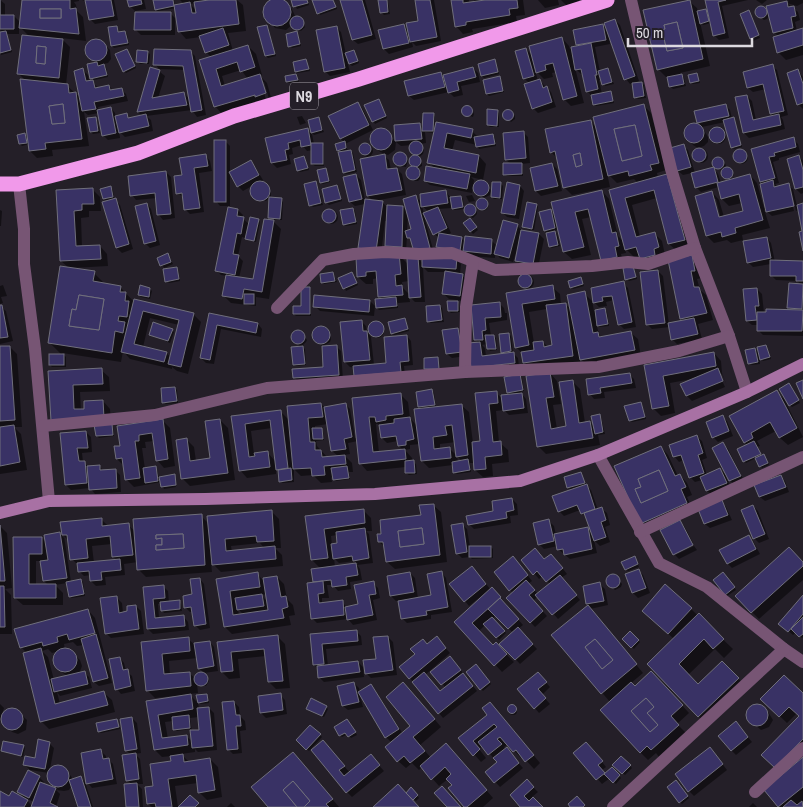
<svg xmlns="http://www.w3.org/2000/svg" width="803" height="807" font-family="'Archivo Narrow',sans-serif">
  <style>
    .shadow { fill: #0007; fill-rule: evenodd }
    .building { fill: #393265; stroke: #706f7c; fill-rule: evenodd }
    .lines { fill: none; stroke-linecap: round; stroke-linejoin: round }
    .street { stroke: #775574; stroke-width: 12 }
    .secondary { stroke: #a871a4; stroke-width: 12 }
    .highway { stroke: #f199ea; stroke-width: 15 }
    .labels { text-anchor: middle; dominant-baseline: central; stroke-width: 4; stroke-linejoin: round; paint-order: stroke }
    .shield { fill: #241f28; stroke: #a6a2a9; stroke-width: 1 }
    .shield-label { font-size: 16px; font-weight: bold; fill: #dddae0 }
  </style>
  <rect width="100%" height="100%" fill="#241f28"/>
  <!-- shadow -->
  <g class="shadow">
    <path d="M0,0L5,4V16H14L19,21V34H7L12,52L1,55Z"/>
    <path d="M23,0H79V1L74,2L76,5L77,11L83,17L86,41L61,38L70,47L66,85L81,98L83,70L88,75L89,82L92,81L98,88L109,86L114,91L121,89L126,94L128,101L98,107L99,111L111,108L115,113L116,117L126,115L130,119L142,116L138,112L150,68L160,72L165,76L158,98L184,93L190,100L185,70L159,69L155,64L190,51L195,56L206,115L197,117L192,110L146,116L151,120L153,131L125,137L119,131L120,138L108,140L103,135L99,113L88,115L84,112L89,146L52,150L53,156L37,158L30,151L29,144L22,146L20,144L25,135L28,138L26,81L19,74L30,37L20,27Z"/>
    <path d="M82,0H114L118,20L95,24L90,19L87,2Z"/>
    <path d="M128,0H144L146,9L135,11L130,6Z"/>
    <path d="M154,0H174L175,6L184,4L180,0H237L243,5L246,31L228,33L233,51L248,46L256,54L262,75H259L267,83L272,101L222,114L215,106L211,57L206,52L201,37L186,39L179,31L176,8L158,11L156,9ZM196,3L197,11L190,4ZM241,70L248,79L225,86L222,76ZM261,82H264L269,99L266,100Z"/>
    <path d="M273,0L286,2L291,7L296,18L302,21L305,27L301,31L295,29L292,25L286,30L275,28L264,14L266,4Z"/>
    <path d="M292,0H307L309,5L297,9Z"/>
    <path d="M313,0H333L337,9L320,15Z"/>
    <path d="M342,0H365L376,39L358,44L353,40Z"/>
    <path d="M386,0L388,2L390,14L384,15L382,13Z"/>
    <path d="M416,0H434L441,41L416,46L412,42L413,47L389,54L384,49L404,25L409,30L420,22Z"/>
    <path d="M452,0H469V4L476,3L474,0H523L525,15L516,16L517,22L472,29L473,32L463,34L456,26Z"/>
    <path d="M538,0H558L559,5L545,8Z"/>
    <path d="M561,0H579L580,3L567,6Z"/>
    <path d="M706,0H748L722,6L729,38L719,40L714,35L711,23L703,25L700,22L710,66L680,73L684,78L686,86L673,89L671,87L669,76L666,77L658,69L689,1L697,8L698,12L706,10L709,13Z"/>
    <path d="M756,0H767L762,4Z"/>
    <path d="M787,0H803V3L797,6L787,3L798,12L800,20L795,22L797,31L803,29V55L786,60L778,52L779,37L774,32L770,14L767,19L764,20L757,15L756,11L758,8L762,7L770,13L768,7L789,1Z"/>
    <path d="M749,12L760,38L753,41L751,39Z"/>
    <path d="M170,13L175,18V35H141L136,30Z"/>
    <path d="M615,20L620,25L639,81L634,83H642L644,85L646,98L638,99L636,97L634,83L630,84L626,79L609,37L610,44L595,47L600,72L608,70L614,84L605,86L602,79L599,80L602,94L610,93L614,103L596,106L592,96L587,91L584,74H581L575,68L584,103L571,106L564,99L556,72L552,73L553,77L544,79L535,70L538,81H540L551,92L556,107L538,113L533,108L530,84L524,78L526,49L532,55L562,38L569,46L570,49L579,47L577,45L603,25L608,31Z"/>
    <path d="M266,26L268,28L276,56L268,58L266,56L259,28Z"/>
    <path d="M116,27L119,33L125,32L127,34L129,45L114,48L112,46Z"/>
    <path d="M336,27L341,32L346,54L354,52L359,63L352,66L347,61L350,72L330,76L325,71Z"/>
    <path d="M296,33L298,35L301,46L292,48L290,46Z"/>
    <path d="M96,40L102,42L110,50L111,59L108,63L103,64L106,67L108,77L94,80L91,78L97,63L88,55L87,49L90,43Z"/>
    <path d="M147,52L150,54L149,64H140L138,62Z"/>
    <path d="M129,53L136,68L126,73L124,71Z"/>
    <path d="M306,60L310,71L298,73L296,71Z"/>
    <path d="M494,60L499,74L484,78L482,76Z"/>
    <path d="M772,66L777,70L788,115L781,117L783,120L785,129L749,138L744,133L737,98L747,96L752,101L756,120L774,116L772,114L766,89L753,92L748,88Z"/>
    <path d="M473,68L478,73L480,82L461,86L463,95L454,97L449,92L414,100L409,96L441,73L444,76Z"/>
    <path d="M798,71L803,77V109L798,104Z"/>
    <path d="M696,74L700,83L693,84L691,82Z"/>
    <path d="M296,75L299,82L289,83L287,81Z"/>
    <path d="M499,78L501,80L504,92L489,96L487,94Z"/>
    <path d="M378,100L387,118L375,124L373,121Z"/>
    <path d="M358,103L362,108L373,130L345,144L348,151H350L353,153L357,172L346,174L344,172L341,153L338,150L345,143L341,139Z"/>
    <path d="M643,105L651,113L666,170L657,173L658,178L667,175L691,247L677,251L669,244L657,198L632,205L640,237L654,233L662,241L665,255L648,266L640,255L634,257L625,248L626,253L621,254L624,265L609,268L591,217L582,219L591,255L572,259L564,252L559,229L553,231L557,234L560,246L552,248L550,246L547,233L545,230L550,211L556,216L602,191L609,199L618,236L624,242L610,191L638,183L634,179L617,183L607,173L610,187L572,195L564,187L558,159L551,152L590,121L597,128Z"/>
    <path d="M726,106L730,110L732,119L735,121L742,147L734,149L732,147L725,122L702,127L698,122Z"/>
    <path d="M464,107H468L473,111L474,114L473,117L464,114L463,110Z"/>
    <path d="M497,111L499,113V127H490L488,125Z"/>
    <path d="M510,111L515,116V119L511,122L504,115V113Z"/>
    <path d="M433,114L435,117L434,129L472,131L479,138L493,135L495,138L496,146L479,149L477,145L455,140L452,151L479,156L486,164L483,180L471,177L474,180L472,193L430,185L425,181L435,169L429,162L435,133L425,132L426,143L420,144L424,150L423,154L418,158L422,164V166L416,169L420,173V179L418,181H412L410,178L407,172L409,170L416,168L410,163L412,157L416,155L411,151L412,145L401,146L396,142L395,126L420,124L424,128Z"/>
    <path d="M302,116L306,123L300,125L297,117Z"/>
    <path d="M95,118L97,120L100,133L93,134L91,132Z"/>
    <path d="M318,118L324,132L314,135L312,133Z"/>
    <path d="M695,124L702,127L708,137V142L704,146L698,148L693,145L685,135V130L689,126Z"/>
    <circle cx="718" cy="136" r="8"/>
    <path d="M377,129L385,130L396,142L395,150L388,155L380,152L370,140L374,131Z"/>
    <path d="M307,130L312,134L314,144H322L324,146V166H315L312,164L313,150L307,151L302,145L292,148L293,154L289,155L291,164L277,168L272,163L266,139Z"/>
    <path d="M523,132L528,137L530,163L521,164L523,166V176H507L505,174L511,164L506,160Z"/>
    <path d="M793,139L798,144L800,152L779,158V160L773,162L779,183L775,184L778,187L788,185L793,189L797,206L803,205V228L799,210L796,211L791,188H789L794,211L772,216L764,209L770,228L742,235L743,240L731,243L727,240L714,243L707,236L712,192L719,200L724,217L745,212L742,203L729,206L722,199L719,187L701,192L696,187L692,173L683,175L678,171L683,146L688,150L695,173L714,169L718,174L721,183L728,181L726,179L750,175L757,183L764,208L766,207L763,184L761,182L752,150ZM713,199H716L722,223L719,224Z"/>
    <path d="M225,141L230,146V206H220L216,201Z"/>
    <circle cx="367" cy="151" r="6"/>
    <circle cx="701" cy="156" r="7"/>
    <circle cx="741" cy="157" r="7"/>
    <path d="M400,152L406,156L410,162L408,161L406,167L398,166L394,160V156Z"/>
    <path d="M206,156L210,161L212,171L199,173L204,212L190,214L185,209L184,198L178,193L183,176Z"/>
    <path d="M384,156L389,160L391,170L397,169L402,174L406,195L374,201L382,202L386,206L403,207L408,212L416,197L422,203L446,192L451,198L461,197L463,199L464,209L455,210L452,208L438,209L442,213L451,233L446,236L461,238L465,242L491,240L497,246L517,225L522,231L539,234L544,239L538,268L521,265L516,260L518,254L516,253L513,262L500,258L495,253V258L469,256L465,251L464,255L434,234L424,216L434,253L413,242L407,236L406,251L386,246L387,221H385L381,255L364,253L365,204L355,206L350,202L356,175L361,180L365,200L373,201L368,196L362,160ZM422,206L429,212L424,214ZM408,213L413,230L407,232Z"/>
    <path d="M799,156L803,161V193L801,194L796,189L788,159Z"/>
    <path d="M304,157L309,170L300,172L298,170Z"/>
    <path d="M719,158L725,163L726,166L724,169H730L734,174L733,176L724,177L722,170L714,166L713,162L715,159Z"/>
    <path d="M250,162L255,167L263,180L260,182L270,189L271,196L266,201L258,200L253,195L252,186L243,191L238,186Z"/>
    <path d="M552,164L557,169L562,191L541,196L536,191Z"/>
    <path d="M326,169L330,182L323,184L321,182Z"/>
    <path d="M166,172L171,177L175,218L163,220L159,215L157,198L136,200L132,195Z"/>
    <path d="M315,182L317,184L323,205L313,207L311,205Z"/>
    <path d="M479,182H483L489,187L491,191L490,195L486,197L482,198L476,193L473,187Z"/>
    <path d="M501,184L503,186L502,199H494L492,197Z"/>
    <path d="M337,186L339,189L342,201L329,205L327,203Z"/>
    <path d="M520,186L524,191L519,219L507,217L502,212Z"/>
    <path d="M111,188L113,190L114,199L120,205L133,249L122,253L117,248L103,203L108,202L104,198Z"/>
    <path d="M92,189L100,197L101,211H89V217L81,218L82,247L100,246L107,254L108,266L72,268L94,273L104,283V284L120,287L135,303L193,314L201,322L188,374L177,371L172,367V369L130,359L123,351L121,362L62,353L66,357V367H52L50,365L62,355L50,343L70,269L61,261L57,191ZM150,318L179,325L171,357L166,353L143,347Z"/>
    <path d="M472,195L475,201L469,202L466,196Z"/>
    <circle cx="483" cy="205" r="5.5"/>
    <path d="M281,200L283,202L282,220H272L281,229L269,299L256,297V306L231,303L224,296L227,276L221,275L216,270L229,208L238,210L243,215L242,218L249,224L258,220L260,222L256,242L242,237L238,256L243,261L239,278L254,280L273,221L269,218Z"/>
    <path d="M147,204L151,209L160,245L150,248L145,243Z"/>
    <path d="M469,205L477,211V214L473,218L467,215L465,209Z"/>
    <path d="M536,205L538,207L534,230L526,229L524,226Z"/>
    <path d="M353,209L355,211L357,224L346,226L344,224Z"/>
    <circle cx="331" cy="217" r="7"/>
    <path d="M0,210L2,211L1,226H0Z"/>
    <path d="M472,222L478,230L473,234L465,224Z"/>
    <path d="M767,238L771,243L775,262H803V336L763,335L758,330V325H752L747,321L757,289L762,294L764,313L792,311L788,308L802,285L797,281L776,280L771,275V264L753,267L748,262Z"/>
    <path d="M168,255L173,264L164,268L159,259Z"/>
    <path d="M399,255L408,264L418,258L423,264L456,259L461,264L460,274L467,280L464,301L449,299L444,294L447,272H428L423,267L425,302H415L409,296L410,302L398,303V308L379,310L377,308L383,300L380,296L378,278L373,279V284H366L358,277L357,258ZM409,281L410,295L403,288L402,282Z"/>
    <path d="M691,257L699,264L702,278L697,279L700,290L706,295L713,320L698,324L702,339L677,344L672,339L670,327L652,329L647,324L658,271L663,276L669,325L685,321L682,318Z"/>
    <path d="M633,267L637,279L629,281L627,279Z"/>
    <path d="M176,268L178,270L180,281L169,283L167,281Z"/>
    <path d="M333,273L337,282L324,284L322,282Z"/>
    <path d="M352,273L358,285L346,291L340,278Z"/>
    <circle cx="527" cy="282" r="7"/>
    <path d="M580,278L584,286L573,289L571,287Z"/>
    <path d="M623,283L628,288L636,327L624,329L619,324L614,300L606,302L607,306L599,307L592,300L594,311L605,310L607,312L609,326L600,327L596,323L599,334L602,338L630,332L638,339L641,357L589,367L580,358V363L532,370L524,362L523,354L516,347L507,294L552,287L560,294L561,305L565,304L572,310L584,293L594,303L592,289ZM547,309L553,347H548L543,342L534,343L529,312Z"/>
    <path d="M3,285L7,296L1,297L3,303L0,304V286Z"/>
    <path d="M309,288L311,290V316H296L294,314L302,307Z"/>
    <path d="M150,289L152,291L150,299L141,297L139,295Z"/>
    <path d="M370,301L375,306L374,316L320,311L315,306Z"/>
    <path d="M457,302L459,304L460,312L451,313L449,311Z"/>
    <path d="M499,303L504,308L505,313H507V320L489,323L491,336H494L496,338L497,350L490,351L487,344L482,345L485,348L486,357L505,355L502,352L509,334L511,336L513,353L518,358L519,367L477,372L479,343L476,340L472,306Z"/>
    <path d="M0,306L6,311L13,341L0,344Z"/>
    <path d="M440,306L442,308L444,322L431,323L429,321Z"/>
    <path d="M210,315L258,324L262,329L261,337L221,329L214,364L206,363L201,358Z"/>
    <path d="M404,319L409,331L394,335L392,333Z"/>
    <path d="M361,321L366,326L367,332L371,337L374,365L388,364L407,336L411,341L413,365L404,366L405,376L350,367L345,362L341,323Z"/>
    <circle cx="377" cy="331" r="7"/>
    <path d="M320,328L329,333L331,339L330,342L323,346L318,343L313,337L314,331Z"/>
    <path d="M458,329L463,334L466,356L452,358L447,354Z"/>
    <path d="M172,330L174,332L170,343L150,334Z"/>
    <path d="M297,332H300L307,340L306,342L302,346L305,349L306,365L296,366L294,364L300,347L292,338L295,333Z"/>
    <path d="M336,346L341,351L343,380L299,382L294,377L324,368Z"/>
    <path d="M766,346L771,359L763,361L761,359Z"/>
    <path d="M10,347L17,354L22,427H14L21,434L27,470L0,474V348Z"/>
    <path d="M755,349L759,353L760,364L752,365L749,363Z"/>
    <path d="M714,353L721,361L722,373L727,386L722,374H719L725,387L692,401L687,396L682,385L692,379L670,383L675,413L661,416L653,408L645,366Z"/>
    <path d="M101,370L109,377L110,391L80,392L81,410H86L103,401L110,409L111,425L113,427L114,436L99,438L97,436L96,426L59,428L49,373Z"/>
    <path d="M550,373L557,381L561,404L553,405L557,429L568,427L572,381L580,389L585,423L590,422L595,428L599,415L601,417L605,434L598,435L600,445L546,454L538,446Z"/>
    <path d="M629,374L634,379L636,388L604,392L605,398L594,399L590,394L587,380Z"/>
    <path d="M520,376L522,378L524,391L520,392L526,399L528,413L509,415L504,410L496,411L499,442L508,450L509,462L492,464L493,476L483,477L475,470V463H470L471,472L457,474L455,472L453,465L429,468L422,461L420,444L410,445V449L405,450L412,458L413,462L416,464L417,474L409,475L406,473V467L367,471L360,463L358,441L348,443L350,454L344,455L352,463L353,472H349L350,479L336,481L331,477L332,482L321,483L313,475L301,476L294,469V482L283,483L280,481L279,471L276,467V474L247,478L240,470L233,417L280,411L289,420L321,404L325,408L346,405L350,409L355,438H357L354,399L401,395L408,402L410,418L417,426L423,410L419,406L432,391L434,393L436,408L461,405L469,412L473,443H481L477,395L496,393L503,399L511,395L508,392ZM328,424L332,451L338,456L327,457L317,446L316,441L324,440L323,431L321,429H315V426ZM376,424H380L382,438L387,443L398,441L399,446L403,450L379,453ZM272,428L276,462L267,452L254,454L251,431ZM456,442L457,456L449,448L440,449V444ZM457,456L462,461L458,462Z"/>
    <path d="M791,387L800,403L792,407L790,405Z"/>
    <path d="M175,388L177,390L178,403L166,404L164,402Z"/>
    <path d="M776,392L784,399L803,437L788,445L780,438L776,431L757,441L760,446L757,447L762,456L765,458L769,465L762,468L756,458L746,463L744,461L747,445L745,443Z"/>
    <path d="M640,403L642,405L646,419L632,422L630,420Z"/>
    <path d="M722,417L727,421L733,436L718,442L713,437Z"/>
    <path d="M162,420L170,428L175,466L164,468L157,460L154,441L145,442L146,448H142L145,469L155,468L157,470L159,478L174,476L176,487L164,489L161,482L134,487L126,479L124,466L117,459L121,447L118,427Z"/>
    <path d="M220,420L228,428L235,480L190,486L183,479L186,439L194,447L196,461L212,459Z"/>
    <path d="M86,432L91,437L92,452L82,453L83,462L89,467L99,466L104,471L115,470L120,475L121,492L95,494L90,488L71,490L66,485L62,435Z"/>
    <path d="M697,437L702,441L707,458L702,460L707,475L720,469L728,477L723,444L728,449L744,481L735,485L726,477L731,488L712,495L707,491L702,480L695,482L690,477L684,460L679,462L675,457L671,446Z"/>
    <path d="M661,447L668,455L678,476L680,475L687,483L692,495L687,497L693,511L648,531L641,523Z"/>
    <path d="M581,473L586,485L591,490L598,510L602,509L607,513L610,525L605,527L610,542L600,546L594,540L597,553L570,559L558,549V546L544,549L539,544L549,521L554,526L556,535L587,528L592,533L587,518L580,510L564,516L559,511L571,490L569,488L565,478Z"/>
    <path d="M780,476L785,481L789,492L765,501L760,497Z"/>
    <path d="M512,499L517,504L518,515L510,516L511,523L474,529L469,524L495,512Z"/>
    <path d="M722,502L726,507L732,520L710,528L705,524L700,510Z"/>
    <path d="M433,505L441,512L447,562L395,569L387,562L386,548L379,542L422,516Z"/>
    <path d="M753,506L758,511L769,539L759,543L754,538Z"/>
    <path d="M363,510L371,518L372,531H366L369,534L373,563L357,565L360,569L362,580L350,582L351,589L338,591L333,585H327L329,598H322V604L342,601L347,608L360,605L373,583L378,588L380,598L373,600L377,620L353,625L348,619L317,623L312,618L314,584L312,570L321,569L312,560L306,517ZM337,535L339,544L332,545L331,536ZM334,558L339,563L355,561L358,564L335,567Z"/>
    <path d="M271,511L279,519L281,548H275L282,555L283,566L221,572L211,562L212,572L146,577L138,569V562L124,564L125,575L105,577L106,585L96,586L91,581V575L84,576L79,571V566L72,559L69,541L64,536L71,582L81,580L83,582L85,596L72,598L70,596L67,583L55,585L63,593V605H23L15,598V538H42L47,543L60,534L64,538L62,524L101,519L109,527L128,525L136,532L201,516L209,524ZM260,543L265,549L232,552L231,546ZM112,544L113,557L117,560L94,563L92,546ZM36,561H41L44,581L49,586H36Z"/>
    <path d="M680,522L684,526L693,543L674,553Z"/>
    <path d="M462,524L467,529L470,547H491L493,549V558L472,559L470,557L462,558L457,553Z"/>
    <path d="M0,526L7,533L12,588L5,589L11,595L12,634H0Z"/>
    <path d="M748,536L753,541L760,554L732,568L728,564L721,550Z"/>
    <path d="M694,546L697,550L679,559L675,555Z"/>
    <path d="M635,558L639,567L628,571L626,569Z"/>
    <path d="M523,560H556L567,574L561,578L580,600L558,619L538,596L533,601L547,616L535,627L508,598L513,593L510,590L518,563L532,581L528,584L538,594L550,584L543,576L539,579Z"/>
    <path d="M803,563V580L759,619L752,612Z"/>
    <path d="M638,570L643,575L650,593L638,598L633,593L626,575Z"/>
    <path d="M476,572L491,590L492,589L507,605L506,606L523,625L518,629L537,649L520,664L501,644L513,633L496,615L492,619L506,633L499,640L485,625L479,631L493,646L496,644L514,662L502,672L456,622L487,594L485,593L469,606L465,601Z"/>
    <path d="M410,573L415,578L418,599L432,596L442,573L446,578L452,612L431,615V619L407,623L402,618L399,600L396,601L391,596L388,577Z"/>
    <path d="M257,574L265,582L277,577L284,584L287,599L293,605L295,615L289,616L291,625L232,634L225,627L218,580ZM267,594L268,602L261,595ZM238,609L244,615L239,616Z"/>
    <path d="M612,576H615L622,584L621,587L615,590L607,583V580Z"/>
    <path d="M725,576L736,590L727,596L715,580Z"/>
    <path d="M200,579L204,584L210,628L200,630L195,625L193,612H190L185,607L193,596Z"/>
    <path d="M600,584L605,589L608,605L590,609L643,673L631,683L635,688L659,680L689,713L677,724L686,733L659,757L656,753L648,760L640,752L610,702L553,635L589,605L588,604Z"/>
    <path d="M163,586L168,591L169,603L179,602L181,604L182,611L164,613L162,610L161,603L158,604L159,619L184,617L188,622L189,630L153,634L148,629L144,588Z"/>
    <path d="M803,597V637L802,638L796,632L793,635L785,628Z"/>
    <path d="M117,598L122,603L123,613L136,606L141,611L144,634L111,638L106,633Z"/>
    <path d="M691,609L733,649L724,658L715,649L688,675L698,686L722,663L748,688L708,726L648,664L674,639L651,618Z"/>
    <path d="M88,610L95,618L112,683L99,686L94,682L84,645L77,646L73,642L64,644L65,650L70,651L80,660L82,666L79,674L84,672L89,677L92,688L60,696L57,692L60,704L104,693L112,700L115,712L49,729L41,721L27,653L21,647ZM48,649L52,653L59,651L55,657V663L64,674L69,676L54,680L48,657L42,651Z"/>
    <path d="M356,631L361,636L362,645L326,649L328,666L358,662L363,667L364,677L324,682L319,677L318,669L314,665L311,635Z"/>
    <path d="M630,633L640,642L634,649L624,639Z"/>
    <path d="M278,637L285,644L290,688L276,689L269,682L266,656L238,659L240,678L229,679L222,672L219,643Z"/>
    <path d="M388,637L393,642L397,675L371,678L366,673L377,660Z"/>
    <path d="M188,639L194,644L210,642L214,647L218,671L204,673L199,668L198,658L169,661L170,675L189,673L196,679V675L198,674H204L209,679V681L206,686H200L197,683L198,693L189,694L198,703L199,709L209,708L214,713L217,750L198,752L195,749V752L181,754L189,762L210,759L218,767L222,797L207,800L199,792L198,783L175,786L178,807H152L148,804L154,787L172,763V756L162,757L155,750L148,702L174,698V696L155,698L147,690L142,643ZM199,717L201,731L192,732L190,718ZM173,721L174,729L177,731L191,729L193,742L186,736L168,739L165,722Z"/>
    <path d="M441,643L450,653L425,675L440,693L446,688L432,672L455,663L477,691L443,718L410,678L428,645Z"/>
    <path d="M120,658L124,663L126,671L132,676L135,691L121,694L117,689Z"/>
    <path d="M478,667L491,684L483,691L481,689Z"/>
    <path d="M542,678L550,687L542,695L550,704L539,713L519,689Z"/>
    <path d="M354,683L359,688L360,692L370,686L375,690L403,734L412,726L411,691L441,727L420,745L431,758L454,752L493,798L483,807H466L453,785L448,779L439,786L422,767L419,770L412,763L406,768L398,761L392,743L386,737L360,695L363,707L348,710L343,706Z"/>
    <path d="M206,695L209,703L201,704L199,702Z"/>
    <path d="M280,695L285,700L287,714L266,718L261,713Z"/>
    <path d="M803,695V754L789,768L803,759V801L801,802L803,807H780L766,790L800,717L797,713L787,723L762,699Z"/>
    <path d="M234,702L239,707L240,716L245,721L246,730L240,731L242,753L233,754L228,749Z"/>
    <path d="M0,704L4,708L0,720Z"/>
    <path d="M754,705L763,707L768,712L773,720L769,727L761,730L748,719L747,715L750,707Z"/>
    <circle cx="513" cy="711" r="4"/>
    <path d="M326,707L328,709L324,717L307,709Z"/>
    <path d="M10,709L16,710L27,720L26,730L18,734L12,732L3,722L4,713Z"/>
    <path d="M497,711L540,763L534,769L523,757L521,758L508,744L504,747L523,768L500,787L486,772L498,763L483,746L479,749L486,758L481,762L460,738Z"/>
    <path d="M132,718L137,723L141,753L135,754L140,759L143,784H137L142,789L143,807H128L132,784L127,780L131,755L126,750Z"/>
    <path d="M117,720L120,729L101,733L99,731Z"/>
    <path d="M349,722L357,735L351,738L348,734L342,737L340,735Z"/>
    <path d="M310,726L322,737L309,751L298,740Z"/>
    <path d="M740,728L752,742L736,755L731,750Z"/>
    <path d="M49,743L54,748L50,769L57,766L62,767L71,776L73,780L80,778L85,782L93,807H79L72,785L69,790L64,791L56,790L60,794L56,807H0V794L10,798L25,799L19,792L39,777L44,782L42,784L58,790L50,782L49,773L30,770L25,765L36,759ZM25,798L34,802L32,806Z"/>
    <path d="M23,746L25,748L23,757L4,752L2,750Z"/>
    <path d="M328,747L350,773L375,761L384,771L352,797L347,792Z"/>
    <path d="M591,748L606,767L602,770L606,774L612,768L621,778L616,784L610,778L602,784L575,753Z"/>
    <path d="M101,751L106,756V760L108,759L113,764L117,784L92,788L88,783Z"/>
    <path d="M714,753L727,770L694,796L689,791Z"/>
    <path d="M621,757L632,768L625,775L614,765Z"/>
    <path d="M300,761L339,807H270Z"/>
    <path d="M527,781L538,792L532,797L541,807H522L511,796Z"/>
    <path d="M678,784L689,798L682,804L680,802Z"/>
    <path d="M411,789L419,798L416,801L409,794L407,796L418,807H375L406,794Z"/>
    <path d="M231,803L235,807H227Z"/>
    <path d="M753,803L757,807H749Z"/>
  </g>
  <!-- building -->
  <g class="building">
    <circle cx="277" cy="12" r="14"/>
    <path d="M0,0V15H14V29H0Z"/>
    <path d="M22,0H70V9L76,8L79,34L19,28ZM40,9H61V18H40Z"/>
    <path d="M85,0H111L114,16L89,20Z"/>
    <path d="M127,0H141L142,4L129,7Z"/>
    <path d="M153,0H173L174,6L155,10Z"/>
    <path d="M209,0H236L239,24L178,32L174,5L190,2L192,13H196L194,2Z"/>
    <path d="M291,0H307L308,3L293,7Z"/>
    <path d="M312,0H333L336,7L317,14Z"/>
    <path d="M340,0H362L372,35L352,40Z"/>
    <path d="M378,0H387L388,12L380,13Z"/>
    <path d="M415,0H430L437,37L410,42L406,23L418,21Z"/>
    <path d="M451,0H463V3L485,0H517L518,8L509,9L510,15L466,22V25L455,27Z"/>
    <path d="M690,0L703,59L657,70L643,10ZM677,22L683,48L667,51L662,30L665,29L664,25Z"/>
    <path d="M705,0H726L718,2L725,33L713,36Z"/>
    <path d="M787,1L788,7L794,6L796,16L791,17L793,28L773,33L766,6Z"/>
    <circle cx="761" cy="12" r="6"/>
    <rect x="40" y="9" width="21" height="9"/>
    <path d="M706,9L709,21L700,24L697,11Z"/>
    <path d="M749,10L759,35L750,39L740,14Z"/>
    <path d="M135,12H171V30H134Z"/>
    <circle cx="297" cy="23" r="7"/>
    <path d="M615,19L635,76L624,80L604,23Z"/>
    <path d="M677,22L683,48L667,51L662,30L665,29L664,25Z"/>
    <path d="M404,24L409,43L383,49L378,30Z"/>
    <path d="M603,24L606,40L576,45L573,30Z"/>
    <path d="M267,25L275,54L265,56L257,27Z"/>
    <path d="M117,26L118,32L125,31L128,43L111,46L108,27Z"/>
    <path d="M337,26L345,68L324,72L316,30Z"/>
    <path d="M223,28L229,45L205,53L199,36Z"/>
    <path d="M803,28V45L777,53L773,37Z"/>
    <path d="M6,31L11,50L0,53V32Z"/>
    <path d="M297,31L300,44L288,47L286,34Z"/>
    <path d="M22,35L63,39L59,78L17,74ZM37,46L46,47L45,64L36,63Z"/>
    <path d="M562,37L577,96L563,100L553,63L545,65L546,70L536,73L529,46Z"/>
    <circle cx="96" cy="50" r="11"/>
    <path d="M591,43L597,75H595L598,89L586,92L581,69L575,70L571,47Z"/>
    <path d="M248,45L255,67L240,72L237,62L216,69L221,86L260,74L266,93L255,97V95L214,107L199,60Z"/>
    <path d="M37,46L46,47L45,64L36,63Z"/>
    <path d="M526,48L534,76L523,79L515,51Z"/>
    <path d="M127,49L135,66L123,72L115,54Z"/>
    <path d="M154,49L191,50L202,110L191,112L183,66L153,65Z"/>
    <path d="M137,50L148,51L147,63L136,62Z"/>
    <path d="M354,50L358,61L349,64L345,53Z"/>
    <path d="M306,59L309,69L295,72L293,62Z"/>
    <path d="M495,59L498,72L481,76L478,64Z"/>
    <path d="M97,62L98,66L104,64L107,75L90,79L87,64Z"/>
    <path d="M773,64L784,111L770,114L763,84L747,88L743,72Z"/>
    <path d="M150,67L160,70L152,98L184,92L187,105L137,112Z"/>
    <path d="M473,67L476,77L457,82L459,90L448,93L443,75Z"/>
    <path d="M83,68L86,81L93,80L95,88L109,85L110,90L122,88L124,96L94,102L96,109L82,111L74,71Z"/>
    <path d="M608,68L612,82L602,85L598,71Z"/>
    <path d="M798,69L803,84V103L797,105L787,73Z"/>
    <path d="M441,72L445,87L408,96L404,81Z"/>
    <path d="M697,73L699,81L690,83L688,75Z"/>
    <path d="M296,74L298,80L286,82L285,76Z"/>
    <path d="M682,74L684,84L669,87L667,77Z"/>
    <path d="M500,76L503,91L486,94L483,80Z"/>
    <path d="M20,79L68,84L69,93L76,92L82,139L45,143L46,149L29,151ZM63,104L65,123L52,124L49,106Z"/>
    <path d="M540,79L543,88L547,86L552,102L532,109L524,84Z"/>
    <path d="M642,82L644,96L634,98L632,83Z"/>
    <path d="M611,91L613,101L593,105L591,95Z"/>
    <path d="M747,95L753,120L779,114L781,125L743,133L735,97Z"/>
    <path d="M379,99L386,116L372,122L364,105Z"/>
    <path d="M358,102L369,125L340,139L328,116Z"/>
    <path d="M63,104L65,123L52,124L49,106Z"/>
    <path d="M644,104L659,163L650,165L652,170L629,176L628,171L608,176L593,117ZM635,125L642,156L622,161L614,129Z"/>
    <path d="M726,104L729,116L697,123L694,111Z"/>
    <circle cx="467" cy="111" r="5.5"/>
    <path d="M111,107L116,133L102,136L97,110Z"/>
    <path d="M487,109L498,110L497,126L487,125Z"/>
    <circle cx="508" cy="115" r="5.5"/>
    <path d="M127,113L128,118L146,114L149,126L119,133L115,116Z"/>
    <path d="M423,113H434L433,131H422Z"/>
    <path d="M96,117L98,131L90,132L87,118Z"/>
    <path d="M319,117L322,130L311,133L308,120Z"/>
    <path d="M734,117L741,145L731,148L723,120Z"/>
    <path d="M591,120L603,179L563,188L555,151L550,153L545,129ZM580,153L582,165L576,167L573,155Z"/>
    <path d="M436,122L473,129L471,138L447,133L444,148L479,155L476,173L427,163Z"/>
    <path d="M420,123L422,139L395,141L394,125Z"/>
    <circle cx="694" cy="133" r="10"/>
    <path d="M635,125L642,156L622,161L614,129Z"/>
    <circle cx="717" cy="135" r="8"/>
    <circle cx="381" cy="139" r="11"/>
    <path d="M308,128L311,145L301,147L300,140L288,143L289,149L285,150L287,160L271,163L265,138Z"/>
    <path d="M524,131L526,158L505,160L503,133Z"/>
    <path d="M25,133L27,143L19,144L17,135Z"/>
    <path d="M493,134L495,144L476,147L474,137Z"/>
    <path d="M794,137L796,147L774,153L775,156L769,157L775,178L760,182L751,149Z"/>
    <rect x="214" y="140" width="12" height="62"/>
    <path d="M345,141L346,148L337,151L335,144Z"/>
    <circle cx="416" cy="148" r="7"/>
    <circle cx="365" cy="149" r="6"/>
    <rect x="311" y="143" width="12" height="21"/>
    <path d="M684,144L691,167L677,171L670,148Z"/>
    <circle cx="699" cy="155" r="7"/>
    <circle cx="740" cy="156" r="7"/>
    <path d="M351,150L355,170L343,173L338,152Z"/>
    <circle cx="400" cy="159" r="7"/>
    <path d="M580,153L582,165L576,167L573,155Z"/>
    <path d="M206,154L208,166L194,168L200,208L184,210L182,193L176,194L174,176L182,175L179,158Z"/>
    <path d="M385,154L387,169L397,168L402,190L367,196L360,159Z"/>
    <circle cx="415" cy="161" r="6"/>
    <path d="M799,155L803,170V187L795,189L787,159Z"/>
    <path d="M304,156L308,168L297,171L294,159Z"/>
    <circle cx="718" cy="163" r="6"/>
    <path d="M251,160L259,175L237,187L229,172Z"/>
    <path d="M503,163H522V174L503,175Z"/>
    <path d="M552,163L558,186L535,191L530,168Z"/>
    <path d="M426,166L470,174L467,189L424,181Z"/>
    <circle cx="413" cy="173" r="7"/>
    <path d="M714,167L718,182L695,188L691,173Z"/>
    <circle cx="727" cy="173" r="6"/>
    <path d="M326,168L329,181L320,183L317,170Z"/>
    <path d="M166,171L171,214L157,215L155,193L130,196L128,176Z"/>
    <path d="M356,174L362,199L349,202L343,177Z"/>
    <path d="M667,174L685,240L668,244L654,190L625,198L636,237L655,232L659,247L654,249L655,255L640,259L636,247L625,250L609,190Z"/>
    <path d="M750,174L763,220L735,228L736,233L722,237L721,232L706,236L695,196L712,191L719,217L743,211L739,194L721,199L717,183Z"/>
    <path d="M773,180L774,187L789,183L794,206L766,212L760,184Z"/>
    <circle cx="481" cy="188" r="8"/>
    <path d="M316,181L321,203L309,206L304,184Z"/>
    <circle cx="260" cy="191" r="10"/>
    <path d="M492,182H501L500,198L491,197Z"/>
    <path d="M507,182L520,185L515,215L501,213Z"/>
    <path d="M337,185L341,199L325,203L322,189Z"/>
    <path d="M111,186L113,197L103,199L100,189Z"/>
    <path d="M93,188L94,204H82V210L74,211L76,246L100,245L101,259L60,261L56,190Z"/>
    <path d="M446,190L448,203L421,207L420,194Z"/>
    <path d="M602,190L612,233L616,232L619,246L615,247L617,257L601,261L588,209L575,212L584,247L563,252L551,202Z"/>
    <path d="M416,195L430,248L414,252L410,238H407L405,231L411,229L403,199Z"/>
    <path d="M461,196L463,207L452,209L450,197Z"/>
    <path d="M269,197L282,198L280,219L268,218Z"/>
    <circle cx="482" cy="204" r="6"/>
    <path d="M116,198L129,244L116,248L102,202Z"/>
    <path d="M365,199L383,201L376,251L358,248Z"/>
    <path d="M527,202L537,204L532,229L522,227Z"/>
    <path d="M147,203L156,241L144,244L135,206Z"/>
    <path d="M803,203V251L799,232L802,231L797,205Z"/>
    <circle cx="470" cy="210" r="6"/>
    <path d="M387,205L403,206L402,247L385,246Z"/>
    <path d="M228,207L238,209L237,216L244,217L241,234L237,233L233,254L239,255L235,275L215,271Z"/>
    <path d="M438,207L447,228L433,235L423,213Z"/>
    <path d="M353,208L356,222L343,225L340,210Z"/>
    <circle cx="329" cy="216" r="7"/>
    <path d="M551,209L555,228L544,231L539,212Z"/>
    <path d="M250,217L259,219L254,241L245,239Z"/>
    <path d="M470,218L477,227L470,232L463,223Z"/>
    <path d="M264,219L274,220L262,292L244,289L242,299L222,296L226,275L253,279Z"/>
    <path d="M503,220L518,224L509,258L494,254Z"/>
    <path d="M521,230L539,233L533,264L515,261Z"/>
    <path d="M555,231L558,245L549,247L546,233Z"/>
    <path d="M439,233L462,237L460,251L436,247Z"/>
    <path d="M465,236L492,239L491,254L463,251Z"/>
    <path d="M767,237L771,258L747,263L743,241Z"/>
    <path d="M168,253L171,262L160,266L157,258Z"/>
    <path d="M399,253L401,274L395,275L396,286L402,285L403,295L378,297L376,271L366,272V276L357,277L356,257Z"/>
    <path d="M692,255L695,271H691L694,287H699L707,313L680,319L668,260Z"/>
    <path d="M422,256L457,257L456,269L422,267Z"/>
    <path d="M418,257L421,297L409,298L407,258Z"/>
    <path d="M770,260L803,261V281H796V276H770Z"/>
    <path d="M60,266L95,271L93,281L121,286L120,292H126L125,301H129L127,317L119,316L118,321L125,322L123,333L115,331L112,353L48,343ZM79,295L104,299L99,330L69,326L72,309L76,310Z"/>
    <path d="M633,266L636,277L625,280L623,268Z"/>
    <path d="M177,267L179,279L165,282L163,269Z"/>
    <path d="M658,270L665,323L646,325L640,272Z"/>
    <path d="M445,271L463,274L460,296L442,294Z"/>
    <path d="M333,272L335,281L321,283L320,274Z"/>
    <path d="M352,272L357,283L343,289L338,278Z"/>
    <circle cx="525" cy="281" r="7"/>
    <path d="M581,277L583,284L570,288L568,281Z"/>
    <path d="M624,281L632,322L618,325L612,296L602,297L603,301L593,303L591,288Z"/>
    <path d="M789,283L803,284L802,309L787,308Z"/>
    <path d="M140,285L150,288L149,297L138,295Z"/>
    <path d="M553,285L555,299L522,304L529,345L515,348L506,293Z"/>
    <path d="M301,287H310V314H293V306H301Z"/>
    <path d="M757,288L759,306H755L757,320L746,321L743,289Z"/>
    <path d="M585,291L593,333L598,332L599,337L631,331L635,350L580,360L567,295Z"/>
    <rect x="244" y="294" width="10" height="10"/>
    <path d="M79,295L104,299L99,330L69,326L72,309L76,310Z"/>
    <path d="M314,295L370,300L369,312L313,307Z"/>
    <path d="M396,297L397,306L376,308L375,299Z"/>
    <path d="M134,299L194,313L181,367L168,364L179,320L143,311L134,344L167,352L164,362L121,352Z"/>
    <path d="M447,301H458V311H448Z"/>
    <path d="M500,302L501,317L485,318L486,330L482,331L483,340H474L471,305Z"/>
    <path d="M566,303L573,356L523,363L521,352L534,350L533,342L543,341L544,347L552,345L546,305Z"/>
    <path d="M0,305H2L8,337L0,338Z"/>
    <path d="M440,305L442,320L427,322L426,306Z"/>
    <path d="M605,308L608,324L597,326L595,310Z"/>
    <path d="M766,309L803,310L802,331H757V312H766Z"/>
    <path d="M209,313L258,323L256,333L217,325L210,360L200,358Z"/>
    <path d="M405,318L408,329L391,334L388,322Z"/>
    <path d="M694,318L698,334L671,340L668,323Z"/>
    <path d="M362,320L363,331H367L370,360L344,362L340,322Z"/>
    <circle cx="376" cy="329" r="8"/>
    <path d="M153,322L173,329L168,341L149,335Z"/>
    <circle cx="321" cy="335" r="9"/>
    <path d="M458,328L462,352L446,354L442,330Z"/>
    <circle cx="298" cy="337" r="7"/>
    <path d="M509,333L511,351L501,353L499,334Z"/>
    <path d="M407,335L409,361L400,362L401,372L354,376L353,366L386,363L384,337Z"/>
    <path d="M485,335H494L496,349H487Z"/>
    <path d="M480,342L482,356L514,352L515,363L471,368L468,343Z"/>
    <path d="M337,345L339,375L293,378L292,369L323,367L322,346Z"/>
    <path d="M766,345L770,357L760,360L757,347Z"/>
    <path d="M0,346H10L15,420L0,421Z"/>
    <path d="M303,346L305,364L293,365L291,347Z"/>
    <path d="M755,348L758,362L748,364L745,350Z"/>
    <path d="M714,352L716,366L663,376L669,406L652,409L644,365Z"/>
    <rect x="49" y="354" width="15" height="11"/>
    <path d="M438,357L439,369H424V358Z"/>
    <path d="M102,368L103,384L73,385L74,409H84V401L103,400L104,418L51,421L48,371Z"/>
    <path d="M718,368L723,381L686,396L680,384Z"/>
    <path d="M550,372L554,397L546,398L551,429L566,426L559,382L573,380L579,423L590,421L593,438L537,447L526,376Z"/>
    <path d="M630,373L632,383L600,388L601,393L588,395L586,379Z"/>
    <path d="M520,374L523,390L507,393L504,377Z"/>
    <path d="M803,380V399L796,383Z"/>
    <path d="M789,383L799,400L789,406L779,389Z"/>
    <path d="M175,387L177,401L162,403L161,388Z"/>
    <path d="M432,389L435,405L418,407L416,392Z"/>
    <path d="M777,390L797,428L779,438L770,422L751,433L753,438L744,443L729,416Z"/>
    <path d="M497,391L498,403L489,404L493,442L501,441L502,455L485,457L486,469L474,470L472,442L480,441L475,393Z"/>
    <path d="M401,393L403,414L386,416V420L376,422L375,417H369L373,452L405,449L406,459L359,464L352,398Z"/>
    <path d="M522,393L524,408L503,411L501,395Z"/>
    <path d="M641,402L645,417L629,421L624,406Z"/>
    <path d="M321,403L323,417L308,418L310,442H315V450H321L322,457L345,455L346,464L324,466L325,475L312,476L311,468L293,469L287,406Z"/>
    <path d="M346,403L352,437L344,439L346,449L331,451L324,407Z"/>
    <path d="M462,404L468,455L456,457L452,425L445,426L447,435L433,437L434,449L450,447L451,458L421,461L414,409Z"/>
    <path d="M281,410L288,468L276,470L270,420L245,424L249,457L255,456L254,453L268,451L270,467L239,471L231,416Z"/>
    <path d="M600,414L603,432L595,434L591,416Z"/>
    <path d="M723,415L729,431L712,438L706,422Z"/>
    <path d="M410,417L414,439L406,441V445L398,446L396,436L381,438L379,425L394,423V419Z"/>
    <path d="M163,419L168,459L156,461L152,433L139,435V441H135L140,478L125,480L122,458L116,459L114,446H120L117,426Z"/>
    <path d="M220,419L228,473L181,479L176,440L187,438L190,461L210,458L205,421Z"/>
    <path d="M112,424L113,435L96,436L94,425Z"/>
    <path d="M14,425L20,462L0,466V427Z"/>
    <path d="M312,428H322L323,439H313Z"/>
    <path d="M86,431L88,448H77L79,461H85L87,483L65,485L60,433Z"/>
    <path d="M697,435L703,453L698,455L704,473L689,478L681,455L673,457L669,445Z"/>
    <path d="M754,441L761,454L743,462L737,449Z"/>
    <path d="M723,442L741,476L729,481L712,448Z"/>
    <path d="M661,446L675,476L680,474L686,487L681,489L687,503L640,524L614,466ZM659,470L668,491L641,503L635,489L641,487L638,479Z"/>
    <path d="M764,454L768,463L759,467L755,458Z"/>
    <path d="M468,459L470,470L453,473L452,462Z"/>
    <path d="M414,460L415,473H405V461Z"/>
    <path d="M100,465V470L116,469L117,488L89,490L87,466Z"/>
    <path d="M156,466L158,481L145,483L143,468Z"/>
    <path d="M347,466L349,478L333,480L331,468Z"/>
    <path d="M291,468L292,480L279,482L278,470Z"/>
    <path d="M720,468L727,483L706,491L700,477Z"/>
    <path d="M659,470L668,491L641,503L635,489L641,487L638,479Z"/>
    <path d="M581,472L585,483L567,488L564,477Z"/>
    <path d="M175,474L176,485L161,487L159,477Z"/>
    <path d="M781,475L786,487L759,497L754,485Z"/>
    <path d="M587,484L595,509L581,514L577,505L558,512L552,496Z"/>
    <path d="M512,498L514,510L506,512L507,518L468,525L466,516L493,511L492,501Z"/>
    <path d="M722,500L728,515L704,524L698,509Z"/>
    <path d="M434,504L440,555L386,562L383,542H378L377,534H381L380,520L421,515L419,505ZM422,528L424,544L400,547L398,531Z"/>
    <path d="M753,505L765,534L753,539L741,510Z"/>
    <path d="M602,507L606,520L601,522L606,537L594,541L584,513Z"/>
    <path d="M364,509L365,523L324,529L328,558L311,560L305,516Z"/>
    <path d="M272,510L274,541L257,542L256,536L225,539L226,551L275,546L276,559L212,565L207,516Z"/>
    <path d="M202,514L205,565L137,570L133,519ZM183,534L184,548L156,550V545H162V538L156,539V535Z"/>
    <path d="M102,518V526L129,523L133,555L112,557L110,536L86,539L88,558L70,560L67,535H62L60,522Z"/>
    <path d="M549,519L554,541L538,545L533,523Z"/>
    <path d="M680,520L693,545L673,555L660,530Z"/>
    <path d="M463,523L467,552L456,554L451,525Z"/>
    <path d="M0,525L5,581H0Z"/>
    <path d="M588,527L592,549L564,555L563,549L557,550L554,534Z"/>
    <path d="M365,528L369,558L353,561L352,556L333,559L331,544L337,543L336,532Z"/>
    <path d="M422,528L424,544L400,547L398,531Z"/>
    <path d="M60,532L67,578L43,581L40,561L48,560L44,535Z"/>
    <path d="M183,534L184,548L156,550V545H162V538L156,539V535Z"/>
    <path d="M749,535L756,549L727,564L719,550Z"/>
    <path d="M13,537H42V554H29V584H56V598H14Z"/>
    <rect x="469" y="546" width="22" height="11"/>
    <path d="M789,547L803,562V566L751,613L735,596Z"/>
    <path d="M535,548L544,559L551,554L563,568L546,582L537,571L533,575L521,560Z"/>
    <path d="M513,556L528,575L509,591L494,572Z"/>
    <path d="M635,556L638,564L625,570L621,562Z"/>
    <path d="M120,559L121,570L101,572L102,580L90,581L89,571L78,572L77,563Z"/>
    <path d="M356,563L358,575L346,577L347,585L332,587L331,580L313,582L311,569Z"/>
    <path d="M472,566L486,584L464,602L449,584Z"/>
    <path d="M639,569L646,588L632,593L625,574Z"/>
    <path d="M442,571L448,607L426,611L427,615L401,619L398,601L431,595L427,574Z"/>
    <path d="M258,572L260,587L230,591L233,615L268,610L263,578L277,576L281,597L286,596L288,607L282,609L284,618L224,627L216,579Z"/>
    <path d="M410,572L414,592L390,596L387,576Z"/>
    <path d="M723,572L735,587L725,595L713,580Z"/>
    <circle cx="613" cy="581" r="7"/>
    <path d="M560,575L577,595L552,615L535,595Z"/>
    <path d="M200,578L206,624L194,626L191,607L184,608L183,596L192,594L190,579Z"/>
    <path d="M81,579L84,594L69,597L66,582Z"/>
    <path d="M526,580L535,590L529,595L543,611L530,623L506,598Z"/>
    <path d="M323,581L324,593L318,594L319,603L343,600L344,615L311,619L307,583Z"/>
    <path d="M374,581L376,594L369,595L373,615L347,620L345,607L358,604L354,585Z"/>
    <path d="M600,582L604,601L586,604L583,586Z"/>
    <path d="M665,584L692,608L668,634L642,611Z"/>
    <path d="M164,585L165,598L153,599L155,618L184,615L185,626L147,629L143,587Z"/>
    <path d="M0,586H4L5,627H0Z"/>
    <path d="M492,587L501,597L472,623L493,645L496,642L507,654L494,666L454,622Z"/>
    <path d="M262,594L264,606L237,610L235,598Z"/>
    <path d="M803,595V614L788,632L778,624Z"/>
    <path d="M117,596L119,613L127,611V606L136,605L139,629L105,634L100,598Z"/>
    <path d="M500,598L519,619L508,629L488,609Z"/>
    <path d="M180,600V609L161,611L160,602Z"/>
    <path d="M588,605L637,664L601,694L551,635ZM595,639L613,660L602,669L585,647Z"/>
    <path d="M88,609L95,633L69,640L67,634L57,637L58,642L43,646L42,642L20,648L14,629Z"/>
    <path d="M699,613L724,639L713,649L704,639L679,664L698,684L722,661L739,678L698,717L647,664Z"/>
    <path d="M492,617L505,631L496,638L483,624Z"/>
    <path d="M803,617V634L799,637L791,629Z"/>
    <path d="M518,627L533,644L515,660L499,644Z"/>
    <path d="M357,630L358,641L322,644L324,664L313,665L310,634Z"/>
    <path d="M630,631L639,640L631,648L622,639Z"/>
    <path d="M96,634L108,678L93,682L81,639Z"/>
    <path d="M278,635L283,681L268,682L264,649L231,652L233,671L221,672L217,642Z"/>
    <path d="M388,636L393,670L365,674L363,660L376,659L373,637Z"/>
    <path d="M437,636L446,648L409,679L399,667L415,654L410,649L423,639L427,644Z"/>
    <path d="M189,637L190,651L162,654L164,674L190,672L191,686L146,691L141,642Z"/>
    <path d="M595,639L613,660L602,669L585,647Z"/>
    <path d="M210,641L214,666L198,669L194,643Z"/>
    <path d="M41,648L55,704L104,691L108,705L40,722L23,653Z"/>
    <circle cx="65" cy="660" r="12"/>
    <path d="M450,656L461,670L441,685L430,672Z"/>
    <path d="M120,657L123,670L128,669L131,686L115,690L109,659Z"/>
    <path d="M358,661L360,672L318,678L317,666Z"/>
    <path d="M476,664L490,682L480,690L466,672Z"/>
    <path d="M85,671L88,684L54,692L51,679Z"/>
    <path d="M651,671L683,705L671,716L679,725L651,750L647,746L640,753L600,710L631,682L635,686ZM646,698L654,707L647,713L658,725L650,732L631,711Z"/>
    <circle cx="201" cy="679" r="7"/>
    <path d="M424,672L440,691L463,673L473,686L438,714L412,682Z"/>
    <path d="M538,672L547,682L538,689L546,698L534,709L517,689Z"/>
    <path d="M784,675L803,693V739L775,768L761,755L799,716L789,707L779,717L760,699Z"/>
    <path d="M354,682L359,702L342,706L337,686Z"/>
    <path d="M403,682L435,719L413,737L425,751L410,763L404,756L397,762L385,747L410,726L386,697Z"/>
    <path d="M371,684L399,729L385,738L358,692Z"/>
    <path d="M281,693L283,710L260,713L258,696Z"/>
    <path d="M191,694L193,709L158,715L162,738L187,735L188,745L154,750L146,701Z"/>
    <path d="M207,694L208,701L198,703L196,695Z"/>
    <path d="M311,698L327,706L322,716L306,709Z"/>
    <path d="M646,698L654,707L647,713L658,725L650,732L631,711Z"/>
    <path d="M234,701L236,715H240L241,726H236L238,749L227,750L222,702Z"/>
    <path d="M490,702L534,755L525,762L516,750L513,752L500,737L497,739L502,744L488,755L478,742L497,727L494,724L473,741L480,749L473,756L458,738L487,715L482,708Z"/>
    <circle cx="757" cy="715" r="11"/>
    <circle cx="512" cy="709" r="4.5"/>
    <path d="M209,707L213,746L192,748L190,730H199L197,708Z"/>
    <circle cx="12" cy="719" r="11"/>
    <path d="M189,715L190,728L173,730L172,717Z"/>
    <path d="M132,717L137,749L125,751L120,719Z"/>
    <path d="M117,719L119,727L98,732L96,723Z"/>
    <path d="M347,719L356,732L348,737L345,733L339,736L334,727Z"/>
    <path d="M736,721L748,737L731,751L718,736Z"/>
    <path d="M310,725L321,734L306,750L296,740Z"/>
    <path d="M38,739L50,742L45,769L23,765L25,756L35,758Z"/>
    <path d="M323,740L345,766L339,770L344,776L371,754L380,765L346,793L311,750Z"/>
    <path d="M3,741L24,745L21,756L1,751Z"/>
    <path d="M586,742L603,761L598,765L605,773L596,780L573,753Z"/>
    <path d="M446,743L487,790L467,807H464L448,788L452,785L446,779L451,774L445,767L431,780L420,766Z"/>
    <path d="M507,747L519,763L494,783L485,772L497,762L493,758Z"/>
    <path d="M710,747L723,764L688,792L675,774Z"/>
    <path d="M101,749L103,759L109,758L113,779L86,784L81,753Z"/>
    <path d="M293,752L333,799L326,804L329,807H304L310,801L293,781L283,790L297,807H268L251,787Z"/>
    <path d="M136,753L139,779L126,781L122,755Z"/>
    <path d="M183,754L184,762L210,758L215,790L198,793L196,775L168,779L172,807H156L155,803L147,804L145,787L153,786L150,764L171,761L170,756Z"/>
    <path d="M621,756L631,765L622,774L612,765Z"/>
    <path d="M803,757V787L778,807L764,790Z"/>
    <circle cx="58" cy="776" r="11"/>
    <path d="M612,767L620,775L613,783L604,774Z"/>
    <path d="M28,770L40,776L29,798L17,792Z"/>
    <path d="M81,776L91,807H78L69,780Z"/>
    <path d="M527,779L534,787L524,796L529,801L533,797L543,807H520L510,795Z"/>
    <path d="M676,780L688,796L679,803L667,787Z"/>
    <path d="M293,781L310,801L304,807H297L283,790Z"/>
    <path d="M40,782L56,788L50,803L58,807H31Z"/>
    <path d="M137,783L139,807H126L124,784Z"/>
    <path d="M398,784L419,807H373Z"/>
    <path d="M442,786L461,807H447L434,793Z"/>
    <path d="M411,787L418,795L413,800L406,793Z"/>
    <path d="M0,791L9,796L12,791L28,800L24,807H0Z"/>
    <path d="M190,795L199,803L195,807H178Z"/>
    <path d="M577,796L585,805L583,807H570L568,804Z"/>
    <path d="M791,800L797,805L802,801L803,807H783Z"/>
  </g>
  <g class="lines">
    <!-- street -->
    <g class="street">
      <path d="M631,0L671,169L695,248L729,336L747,392"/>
      <path d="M19,184L24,229V264L35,349L49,501"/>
      <path d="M277,308L323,260L354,254L385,252L419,254L452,253L495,270L592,266L628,262L648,264L695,248"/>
      <path d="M465,372L466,307L473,262"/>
      <path d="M43,426L155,415L267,388L465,372L598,367L679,351L729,336"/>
      <path d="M598,455L659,563L707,587L784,649L803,662"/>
      <path d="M640,532L803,457"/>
      <path d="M755,792L803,748"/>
      <path d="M613,807L784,649"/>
    </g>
    <!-- secondary -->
    <path class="secondary" d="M0,513L49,501L205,499L375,494L520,481L598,455L747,392L803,364"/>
    <!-- highway -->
    <path class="highway" d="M0,184H19L138,153L234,116L359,79L607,0"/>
  </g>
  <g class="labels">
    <!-- shield labels -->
    <rect class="shield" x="290" y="82.5" width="28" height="27" rx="4"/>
    <g class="shield-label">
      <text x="304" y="96">N9</text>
    </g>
  </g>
  <!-- scale -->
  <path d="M628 38v8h124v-8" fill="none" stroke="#dddae0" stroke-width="2.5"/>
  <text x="636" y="38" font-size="15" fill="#dddae0" stroke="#241f28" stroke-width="4" paint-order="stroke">50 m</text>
</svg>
